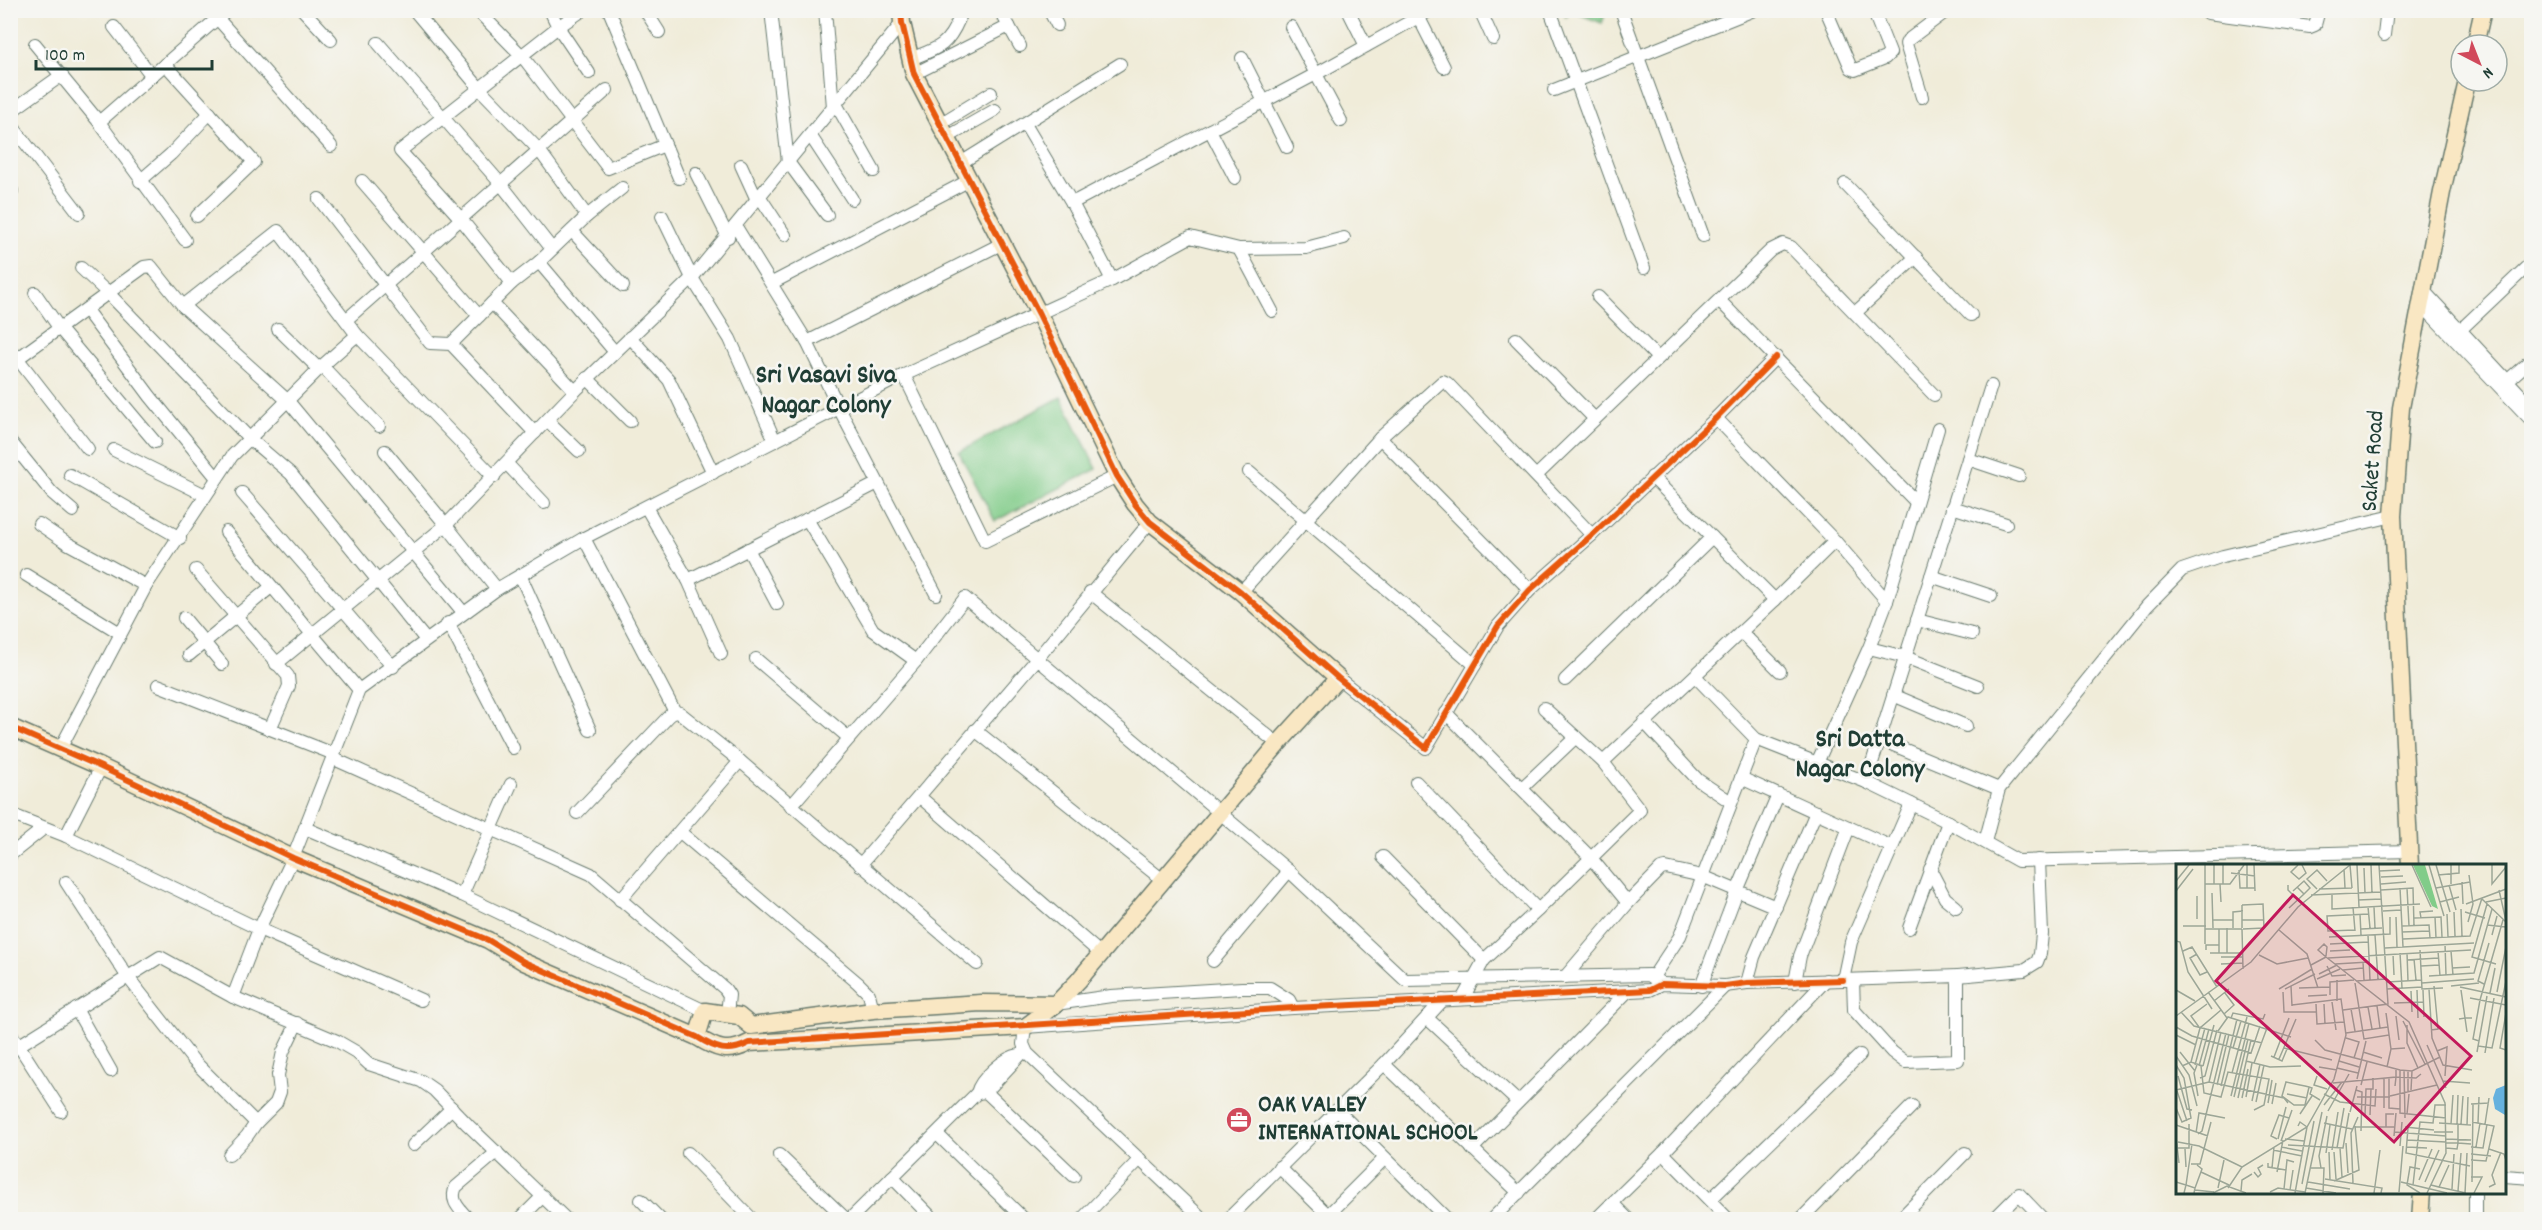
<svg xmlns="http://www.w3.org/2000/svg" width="2542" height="1230" font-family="Dekko,sans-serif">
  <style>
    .green { fill: #81cc89; stroke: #50845e; stroke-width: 1.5 }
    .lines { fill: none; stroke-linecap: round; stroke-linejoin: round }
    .street-casing { stroke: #687a6e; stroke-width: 14 }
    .secondary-casing { stroke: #687a6e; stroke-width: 19 }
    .street { stroke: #fff; stroke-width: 12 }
    .secondary { stroke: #f9e7c3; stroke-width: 16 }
    .cycleway-casing { stroke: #f6f6f2; stroke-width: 10 }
    .cycleway { stroke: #e8590c; stroke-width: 6 }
    .labels { text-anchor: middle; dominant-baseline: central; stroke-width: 5; stroke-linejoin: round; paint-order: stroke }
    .street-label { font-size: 24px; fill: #1f3d34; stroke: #f6f6f2 }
    .poi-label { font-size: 24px; font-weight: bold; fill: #1f3d34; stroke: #f6f6f2; text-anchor: start }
    .neighbourhood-label { font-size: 26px; font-weight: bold; fill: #1f3d34; stroke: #f6f6f2 }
    .inset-road { fill: none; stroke: #9ca697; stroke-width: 1.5 }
    .view { fill: #c2185b; fill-opacity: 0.15; stroke: #c2185b; stroke-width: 3 }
    .inset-edge { fill: none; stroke: #1f3d34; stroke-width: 3 }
  </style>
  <rect width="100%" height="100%" fill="#f6f6f2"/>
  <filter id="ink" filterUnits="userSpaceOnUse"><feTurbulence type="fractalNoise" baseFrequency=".0167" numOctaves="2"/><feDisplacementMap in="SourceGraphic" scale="12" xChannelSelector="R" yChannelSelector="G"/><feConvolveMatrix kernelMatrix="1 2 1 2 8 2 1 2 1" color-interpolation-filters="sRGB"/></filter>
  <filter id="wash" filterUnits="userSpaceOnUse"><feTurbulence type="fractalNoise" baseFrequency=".008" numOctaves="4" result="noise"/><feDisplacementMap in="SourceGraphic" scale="24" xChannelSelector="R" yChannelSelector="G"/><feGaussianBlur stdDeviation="1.35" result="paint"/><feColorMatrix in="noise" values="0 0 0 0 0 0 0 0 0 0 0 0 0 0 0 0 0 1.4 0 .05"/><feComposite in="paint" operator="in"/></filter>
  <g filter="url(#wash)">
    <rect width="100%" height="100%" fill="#f0ecd9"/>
    <!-- green -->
    <g class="green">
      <path d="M1563,11L1606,10V11L1602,23L1571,11L1566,17Z"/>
      <path d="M1061,397L1097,469L995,521L959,452Z"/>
    </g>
  </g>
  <g filter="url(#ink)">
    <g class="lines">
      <!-- street casing -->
      <g class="street-casing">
        <g id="street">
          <path d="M303,10L331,40"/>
          <path d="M414,10L480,89L539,150L587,216L539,262L614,351"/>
          <path d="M477,10L523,57L608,168L665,145"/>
          <path d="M550,10L558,27L589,73"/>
          <path d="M609,10L679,178"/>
          <path d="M645,10L659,32"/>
          <path d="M771,10L788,162L827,215"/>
          <path d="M825,10L833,107"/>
          <path d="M1000,10L1020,46"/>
          <path d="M1049,10L1057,25"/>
          <path d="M1348,10L1366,46"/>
          <path d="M1480,10L1493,39"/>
          <path d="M1550,10L1644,268"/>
          <path d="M1621,10L1703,236"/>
          <path d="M1826,10L1851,68L1855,70L1885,58L1890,53L1873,10"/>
          <path d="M1416,12L1444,67"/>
          <path d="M2208,13L2310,27L2315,25L2319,10"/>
          <path d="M218,19L331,146"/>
          <path d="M114,27L152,76"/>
          <path d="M1291,27L1341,121"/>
          <path d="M2384,35L2387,10"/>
          <path d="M378,43L501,184L552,249"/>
          <path d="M35,44L99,122L185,240"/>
          <path d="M1242,58L1287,147"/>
          <path d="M910,59C938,48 947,47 959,19"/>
          <path d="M165,64L254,162L197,216"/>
          <path d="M914,74L1009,26"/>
          <path d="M1554,90L1754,10"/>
          <path d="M1922,97L1906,44L1908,40L1948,10"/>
          <path d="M836,104L874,171"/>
          <path d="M10,112L62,75"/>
          <path d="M99,122L227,10"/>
          <path d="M10,123L79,213"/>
          <path d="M940,124L991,93"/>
          <path d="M1025,124L1072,203L1112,280"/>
          <path d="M1210,130L1235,178"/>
          <path d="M810,135L852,199"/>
          <path d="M946,138L995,110"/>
          <path d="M959,164L1120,64"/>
          <path d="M741,165L757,200"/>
          <path d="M696,173L728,237"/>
          <path d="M140,181L171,154L210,113"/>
          <path d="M362,181L479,316"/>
          <path d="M1845,184L1971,315"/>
          <path d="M10,192L12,191"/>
          <path d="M760,197L785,235"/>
          <path d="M319,199L430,343L451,344L535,433"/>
          <path d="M1072,203L1316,74L1431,10"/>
          <path d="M587,216L622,188"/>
          <path d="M662,216L692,278L730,339L775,441"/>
          <path d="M736,227L807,342L841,412L936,594"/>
          <path d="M572,231L623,286"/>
          <path d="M1239,249L1272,311"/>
          <path d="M81,268L112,297L250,439L291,474L426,640"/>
          <path d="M512,283L461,219L400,151L558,27L583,10"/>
          <path d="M772,283L970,180"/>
          <path d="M2424,291L2532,407"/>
          <path d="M35,293L60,329L155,442"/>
          <path d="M1598,297L1658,358"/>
          <path d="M1720,301L1916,502"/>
          <path d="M492,303L575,391"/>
          <path d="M2421,304L2532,421"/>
          <path d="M183,306L278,231L357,335L494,477"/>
          <path d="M86,310L150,396L217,478"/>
          <path d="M1855,313L1916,257"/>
          <path d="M346,320L607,90"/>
          <path d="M278,329L319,369"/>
          <path d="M2454,336L2532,262"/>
          <path d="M630,337L669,380L713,473"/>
          <path d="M1516,339L1594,418"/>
          <path d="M807,342L1003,243"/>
          <path d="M451,344L512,283L539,262"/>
          <path d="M10,349L88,449"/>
          <path d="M10,364L144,267L151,266L183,306L288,401L463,612"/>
          <path d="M322,366L379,426"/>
          <path d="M904,375L985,541L1117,476"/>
          <path d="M587,378L630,421"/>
          <path d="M2507,381L2532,359"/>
          <path d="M1716,418L1835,541L1887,601"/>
          <path d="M548,421L579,451"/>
          <path d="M1380,438L1530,590"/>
          <path d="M10,441L52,493L73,511"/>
          <path d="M114,450L205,495"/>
          <path d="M1968,459L2019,476"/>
          <path d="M507,464L544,503"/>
          <path d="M1249,472L1475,665"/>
          <path d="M70,475L180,538"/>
          <path d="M1537,475L1771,250L1783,244L1791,247L1934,395"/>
          <path d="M1652,477L1775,600"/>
          <path d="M242,493L393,667"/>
          <path d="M646,507L688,580L721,654"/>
          <path d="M1952,507L2006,524"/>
          <path d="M807,519L873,630L916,661"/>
          <path d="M39,524L67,543L146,586"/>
          <path d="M226,532L359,690"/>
          <path d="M584,538L675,712"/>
          <path d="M748,549L777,604"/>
          <path d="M196,570L288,676L289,686L270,729"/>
          <path d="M26,575L120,633"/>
          <path d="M1931,576L1991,596"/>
          <path d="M521,577L590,730"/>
          <path d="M688,580L878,483"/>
          <path d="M497,589L446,525L575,391L692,278L902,23"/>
          <path d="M1090,592L1278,744"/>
          <path d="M1241,592L1380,438L1443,381L1447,383L1592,535"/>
          <path d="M184,618L222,664"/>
          <path d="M1917,620L1972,634"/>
          <path d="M448,623L513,748"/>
          <path d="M1741,632L1780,671"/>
          <path d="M1869,648L1905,657L1978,686"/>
          <path d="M189,655L271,587"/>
          <path d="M756,659L849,738"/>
          <path d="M276,664L446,525L385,451"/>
          <path d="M1695,676L1756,739L1866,782L1948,822L2018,861L2410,851"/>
          <path d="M1338,678L1426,748L1498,626L1530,590L1592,535L1716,418L1776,357"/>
          <path d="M1565,680L1712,537"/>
          <path d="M158,685L334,754"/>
          <path d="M1893,695L1966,726"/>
          <path d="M1446,713L1591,858L1628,903"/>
          <path d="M1644,722L1698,780L1731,802"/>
          <path d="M975,730L1164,881"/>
          <path d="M1879,739L1999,789"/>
          <path d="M60,749L146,586L232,456L322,366L357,335"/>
          <path d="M332,758L591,874L725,989L729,995L727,1014"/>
          <path d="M1603,762L1775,600L1835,541"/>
          <path d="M1817,763L1869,648L1887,601L1938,429"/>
          <path d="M1741,778L1892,847"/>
          <path d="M1416,782L1538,910"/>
          <path d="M1866,782L1991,386"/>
          <path d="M1522,788L1576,737"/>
          <path d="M920,797L1100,953"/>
          <path d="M791,806L916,661L965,598L1289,871L1405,980L1649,975L1662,984"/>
          <path d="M577,813L670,715L675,712L680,713L740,761L977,964"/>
          <path d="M10,814L66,836L259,929L421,1000"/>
          <path d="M305,828L462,895L705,1011"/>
          <path d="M680,832L858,983L869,994L873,1010"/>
          <path d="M66,836L101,767"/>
          <path d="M1985,842L1999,789L2147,606L2182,570L2223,556L2393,516"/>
          <path d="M10,855L44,828"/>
          <path d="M1383,857L1484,960"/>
          <path d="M860,865L1037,659L1150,522"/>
          <path d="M1930,869L1945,898L1956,907"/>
          <path d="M66,882L127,976L193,1060L256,1123L276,1103L280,1092L278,1075L283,1052L297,1023"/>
          <path d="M462,895L511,784"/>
          <path d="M620,900L740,761"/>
          <path d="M1909,928L1948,822"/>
          <path d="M1213,961L1289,871"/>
          <path d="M1958,976L2024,970L2037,962L2040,954L2042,934L2039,860"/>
          <path d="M1565,977L1628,903L1661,869L1666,868L1702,876L1776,907"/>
          <path d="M1653,977L1680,936L1756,739"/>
          <path d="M1853,980L1854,1010L1892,1052L1905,1062L1958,1060V976L1843,980L1851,942L1911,804"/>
          <path d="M1795,982L1800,956L1849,827"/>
          <path d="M1747,983L1754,957L1816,812"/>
          <path d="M1701,986L1737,891L1778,795"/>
          <path d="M233,997L259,929L293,858L359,690L497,589L584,538L904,375L1112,280L1190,237L1239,249L1306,248L1344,238"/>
          <path d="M1463,998L1484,960L1538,910L1640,810L1603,762L1544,708"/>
          <path d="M1056,1004L1111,996L1242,988H1270L1289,1000L1293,1008"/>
          <path d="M76,1009L111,1071"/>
          <path d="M1427,1018L1518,1102"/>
          <path d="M10,1032L61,1111"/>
          <path d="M10,1051L160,957L233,997L337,1041L356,1052L369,1064L421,1081L434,1090L468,1125L567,1220"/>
          <path d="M1019,1055C1005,1057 980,1079 977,1093L986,1092L1025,1050"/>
          <path d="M1384,1064L1519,1193"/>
          <path d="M986,1092L1074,1176"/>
          <path d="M1337,1110L1448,1220"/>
          <path d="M937,1134L1025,1220"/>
          <path d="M413,1145L452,1108"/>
          <path d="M1472,1149L1627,992"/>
          <path d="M688,1153L753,1220"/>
          <path d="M1663,1153L1729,1220"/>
          <path d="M229,1155L247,1136L256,1123"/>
          <path d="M779,1155L847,1220"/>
          <path d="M1279,1167L1332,1219"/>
          <path d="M2504,1176L2532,1178"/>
          <path d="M892,1177L934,1220"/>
          <path d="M641,1200L661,1220"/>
          <path d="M1710,1200L1860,1055"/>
          <path d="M1612,1203L1629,1220"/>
          <path d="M469,1220C460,1209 449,1201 456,1187L497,1152"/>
          <path d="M519,1220L543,1196"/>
          <path d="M849,1220L977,1093"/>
          <path d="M1081,1220L1140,1159"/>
          <path d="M1204,1220L1027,1053L1023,1044L1025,1027L1293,1008L1650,990L1662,984L1725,986L1747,983L1843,980"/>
          <path d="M1227,1220L1384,1064L1443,1000"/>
          <path d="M1323,1220L1385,1158"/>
          <path d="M1491,1220L1725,986"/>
          <path d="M1595,1220L1663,1153L1826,980"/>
          <path d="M1800,1220L1912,1106"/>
          <path d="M1899,1220L1965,1153"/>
          <path d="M1993,1220L2019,1194L2044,1220"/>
          <path d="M2475,1220V1192"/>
        </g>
      </g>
      <!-- secondary casing -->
      <g class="secondary-casing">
        <g id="secondary">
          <path d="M2475,45L2483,10"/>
          <path d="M10,727L101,767L293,858L488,940L524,962L697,1037C716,1049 728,1054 749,1043L1025,1027L1056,1004L1078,981L1278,744L1338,678L1241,592L1150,522L1135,504L1117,476L1039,314L914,74L902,23L901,10"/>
          <path d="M2410,866L2393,516L2401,408L2442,192L2467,81"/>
          <path d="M697,1037L705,1011L739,1016L751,1026L873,1010L981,1003L1056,1004"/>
          <path d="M2420,1220L2422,1192"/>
        </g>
      </g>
      <!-- street -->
      <use href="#street" class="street"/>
      <!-- secondary -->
      <use href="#secondary" class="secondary"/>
      <!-- cycleway casing -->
      <g class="cycleway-casing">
        <g id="cycleway">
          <path d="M901,10L902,23L914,74L1039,314L1117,476L1135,504L1150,522L1241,592L1338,678L1426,748L1498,626L1530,590L1592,535L1716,418L1776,357"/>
          <path d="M10,727L101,767L293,858L488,940L524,962L697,1037C716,1049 728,1054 749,1043L1293,1008L1650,990L1662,984L1725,986L1747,983L1843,980"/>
        </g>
      </g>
      <!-- cycleway -->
      <use href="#cycleway" class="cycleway"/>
    </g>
  </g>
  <!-- icons -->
  <defs>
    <g id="office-disc" transform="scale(1.35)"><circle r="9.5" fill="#d1495b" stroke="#f6f6f2"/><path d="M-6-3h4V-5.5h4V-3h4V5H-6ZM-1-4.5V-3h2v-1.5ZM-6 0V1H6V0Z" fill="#fff"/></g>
  </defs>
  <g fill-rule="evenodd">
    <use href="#office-disc" x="1239" y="1120"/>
  </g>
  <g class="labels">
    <!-- street labels -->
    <g class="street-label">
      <text transform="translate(2374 461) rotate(-86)">Saket Road</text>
    </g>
    <!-- poi labels -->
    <g class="poi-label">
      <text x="1258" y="1106">OAK VALLEY<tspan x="1258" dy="28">INTERNATIONAL SCHOOL</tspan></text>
    </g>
    <!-- neighbourhood labels -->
    <g class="neighbourhood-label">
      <text x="826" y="376">Sri Vasavi Siva<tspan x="826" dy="30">Nagar Colony</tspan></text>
      <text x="1860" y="740">Sri Datta<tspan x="1860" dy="30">Nagar Colony</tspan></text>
    </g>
  </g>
  <!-- overview -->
  <g transform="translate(2176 864)">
    <rect width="330" height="330" fill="#f0ecd9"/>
    <path d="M237,1H249L262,45L256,42Z" fill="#81cc89"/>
    <path d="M330,221V262L329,251L319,245L317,234L320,225Z" fill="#65b1de"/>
    <path class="inset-road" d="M29,1V80M38,1V20M71,1V24M78,1L79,27M122,1L115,8L123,15L130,9L126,1M174,1L176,24M181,1L183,43M195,1L196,29M236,1L255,43M253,1L268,52M260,1L274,48M275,1V20M316,1V20L330,3M188,4L189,29M168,5L169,24M63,6L64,24H79M203,7L224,6M55,9L79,12M262,11L283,9V1M205,13L227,12M0,17L13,1M286,18L287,40M29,20H54L68,1M44,20L45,38M47,20V1M205,20L230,18M112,21V26L123,37M273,21L280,46M224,24L227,83M231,24L233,62M260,24L294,18M141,25L131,15L141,6L151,17M143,25L176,24M205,26L237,24L238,62M323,26L330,57M0,27L17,5M117,27L128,17L134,24L128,30M36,29L37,64M135,31L205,28M156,31V45L244,40M306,35L330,58M182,36L205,35M264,38L283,33M310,38L330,34M290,40L330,25M311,40L296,93L320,100M66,41L87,40L88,64M177,43L179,67M192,43L194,64M198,43L199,64M113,44L128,30L121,23M285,45L286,72M207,47L225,46M278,48L279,72M289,48L309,54M184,50L185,71M271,50L272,73M220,53L221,83M259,53L260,74M238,54L265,53L266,73M245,54L244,48L257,47M21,55V32M37,56H57M66,56H88M292,58L297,40L293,11M311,61L330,63M7,62H30M226,62L253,61L254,74M51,64V89M57,64V48L67,47M66,64V41M29,65H66M43,65V89M66,65L67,105M67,65L88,64M185,65L206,64M103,66L131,90L142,124M179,66L152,67L151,52L193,50M226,68L253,67M192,71L194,116M199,71L202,115M316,71L321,52M153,73L214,70V53M227,75L294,72L306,34M0,77L4,78L12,108L36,145M154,80L192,78M269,80L270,111M209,84L298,79M30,86V81H43M244,86L246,125L267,124M7,87L16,83L41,123M154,87L174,86M262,87L264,112M275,87L277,111M34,89H67M224,89L226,124M231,89L232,117M21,90L14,94L24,111L31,108M217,90L218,111M83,91L101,100L132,94M45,93H66M150,93L233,158L269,239L270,289L251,329M152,94L295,86M238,95L240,116M231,96L262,94M187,98L188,116M45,100L67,99M159,100L193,98M135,101L150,93L142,86L148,80L151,83L150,92M151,102L156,112L170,111M245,102L263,101M276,104L294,103M167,106L187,104M143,110L161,101M253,112L298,109L316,45M141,115L164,105M161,116V137M180,117L210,115M211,118L246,116M179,119L188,175L213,171M246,119L298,115M308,120L302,117L313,79M115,122L116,142M275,122L303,119M284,123L330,133M123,124L154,123M103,125L136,105M109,125L139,110M211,125L246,123M253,125L256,174L267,201L296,206M0,126L19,137M241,126L242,154M247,126L248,153M285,126L289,154H296M235,127L236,148M32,128L51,154M107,128L108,148H140M321,128L330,83M314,129L319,104M154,131V118L178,116M132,132L151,131M294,134L330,141M38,137L53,125M156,138L160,166M218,139L248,138M140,140L141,160L168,158M148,140L149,160M201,142L204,164M192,143L196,165M175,145L179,167M167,146L212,140L203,1M5,148L18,162L86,179M210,149L215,185L229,184M330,149L324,184L330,186M48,150L58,141L49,129M0,152L75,98L122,43L174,1M220,152L223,176M55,154L57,149L87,155L89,150M283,155L289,154L291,168M227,157L249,200M231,161V179L242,204M0,163L16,172L75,189L84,162M23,163L15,152L31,140M255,166L262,165L258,122M42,167L52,153L115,173M170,169L212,163M0,171L20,181M170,174L183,178L178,194M139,176L149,186L224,206L236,207L264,193M303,177L297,175L304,136L327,56M251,181L270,224M302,182L316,184L330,117M57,184L65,157M108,184L156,196M261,187L271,183L269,212M4,188L19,207M187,188L206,194M301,188L311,132M309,189L318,134M0,192L13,211L21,242M95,192L106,197L111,185M98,193L113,154M103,195L120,155M70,197L94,203L125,202M163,197L183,203M15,198L24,164L45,146M78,199L91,164M0,201L8,214L15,254L6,258L0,244M19,201L29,164M21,201L18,209L22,232M6,202L15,198L27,202M23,202L33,165M25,202L28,229L45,233L52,208L93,215L88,241L78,246M27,202L38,161M143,203L161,206M211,203L215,185M161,204L182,209M224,206V249L270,254M228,206L229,254M56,209L71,153M2,212L11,245L16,246M141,212L138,221L151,225M213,213V244L224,245M24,214L29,212L41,166M208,214V244M181,215L190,177M267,217L294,219M33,218L45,168M157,219L220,213V205M41,221L53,170M185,221L191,198M45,222L61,155M219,222L220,213L240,214L245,210M133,223L129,241H118L106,232L110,218L124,221L129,222L133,223L136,224L134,230L144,236M0,224L11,257M0,226L33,218L108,234L112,239M180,226L186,228L185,267M235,226L236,207M232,228V206M111,230L131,234M148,230L164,238L199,242L200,225M55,232L73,159M214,232L261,221M58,233L72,175M70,233L76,199M181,233H214M62,234L75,176M66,234L72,205M76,237L84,200M80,238L88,201M92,239L96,216M96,240L100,219M295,240L313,239M148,241L166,218M152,247L173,210M174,248L181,222M124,250L136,232M231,250L233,230M189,251L190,225H197V214M194,251L195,225M148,259L176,265M263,259L295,261M302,259L303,233M275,260L277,231M281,260L282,231M282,260V279L295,280M285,260L287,232M309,260L313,234M0,261L32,272M291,261L292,233M179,263H218M210,263V250H218M229,263L258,266M232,264L230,289L294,302M218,268L270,272M258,268H277M20,269L23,249L49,254M22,270L26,267L50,169M218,272L220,249M0,273L3,299M101,275L95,272L103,251L113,254M102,275L110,243M109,275L128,277M270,275L295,276M231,276L270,278M105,277L116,246M2,278L23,282L66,303M170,279L172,309M16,280L10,321L19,324L18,329M112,281L167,284L173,249M224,282L226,258M105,283L126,287M231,283L251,284M295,283L307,284L311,260M300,283L304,259M0,284H13V260M161,284L168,244M164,284L166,313M270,284L281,285L282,279H270M9,285L10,303M313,285L328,290L330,296M97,286L126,292M156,286L162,248M153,288L154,316M158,288L160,315M150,289L154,261M295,290L315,292M295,296L310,297L318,262L296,258M92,299V303L110,306M15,300H24L35,258M96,304L98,283M135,304H148L147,329M145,304L143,292L151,252M25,308L53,321M78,308L82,313L85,310L82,304L87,301M101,308L107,276M295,313H306L298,329M149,315L206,324L205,329M243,316L256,285M158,317L183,306L179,262M0,318L10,321L8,329M132,318L174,325M225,318L271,329M249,318L263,286M296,318L297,240M177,319L175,269L182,253M126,320L138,257M237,321L244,258L257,259L259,241H270M255,321L263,323L273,301M263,323L290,329M313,323L319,320L316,311L325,288M19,324L26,305L21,301M42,324L48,296M52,324L66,303L131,263L158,215L170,171L165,135L116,141M130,324L160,329M108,325L111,296L118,298M276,325L278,290M19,326L38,328M114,326L117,306M65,327L66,316L76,310M282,327L285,289M94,328L102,324L129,328M223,328L227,282M37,329L51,322L70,329M119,329L131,263L124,258L122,262M129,329L146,248M198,329L204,286M244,329L231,321L234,303L244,305M289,329L291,289"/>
    <path class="view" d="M117,31L295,192L218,278L40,117Z"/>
    <rect width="330" height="330" class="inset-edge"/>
  </g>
  <!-- margin -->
  <rect width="2542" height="1230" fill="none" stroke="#f6f6f2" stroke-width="36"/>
  <!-- north arrow -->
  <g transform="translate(2479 63) rotate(138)"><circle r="28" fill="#f6f6f2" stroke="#a0aca6" stroke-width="1.5"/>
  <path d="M0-4.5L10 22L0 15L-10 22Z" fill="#d1495b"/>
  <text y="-9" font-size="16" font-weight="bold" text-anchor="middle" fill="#1f3d34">N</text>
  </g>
  <!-- scale -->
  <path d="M36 60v9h176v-9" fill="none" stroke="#1f3d34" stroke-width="3"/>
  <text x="45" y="60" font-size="18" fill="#1f3d34" stroke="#f6f6f2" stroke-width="4.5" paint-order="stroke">100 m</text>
</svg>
